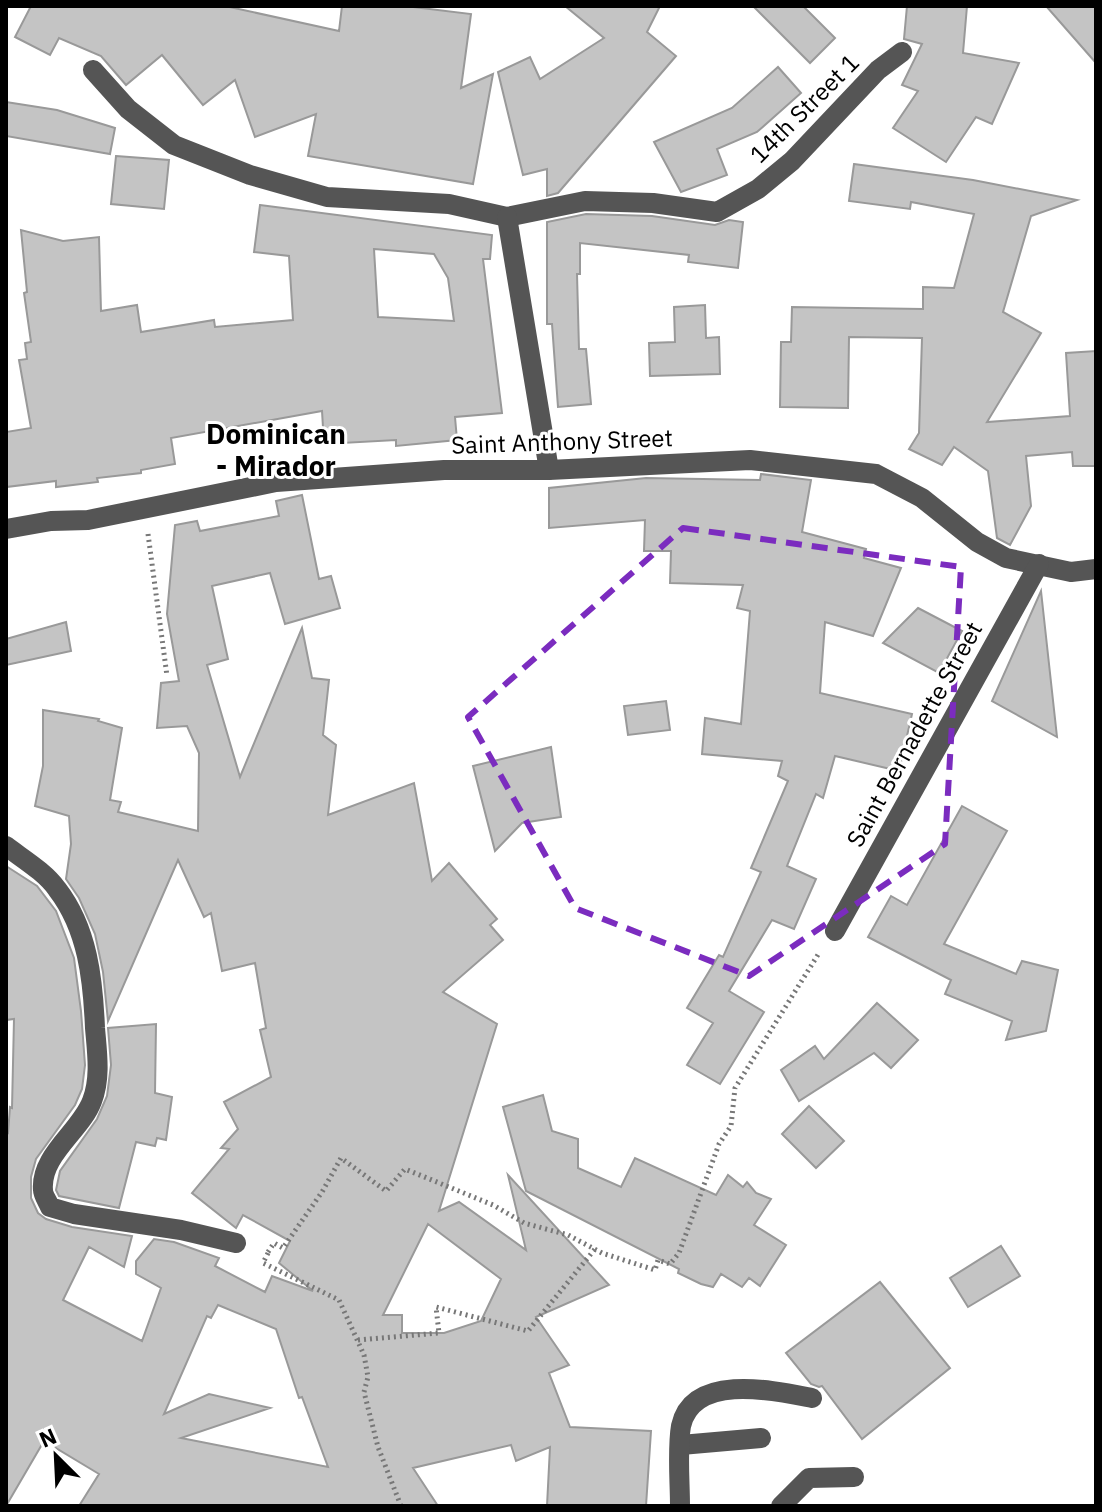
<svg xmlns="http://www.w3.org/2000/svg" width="1102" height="1512" font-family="'IBM Plex Sans',sans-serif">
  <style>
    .building { fill: #c4c4c4; stroke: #999; stroke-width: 2; fill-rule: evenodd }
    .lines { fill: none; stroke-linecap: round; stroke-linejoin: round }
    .path { stroke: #777; stroke-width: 5; stroke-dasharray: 2 4; stroke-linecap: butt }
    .minor { stroke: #555; stroke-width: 20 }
    .marked { fill: none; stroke: #7b2cbf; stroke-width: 6; stroke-dasharray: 16 10; stroke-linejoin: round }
    .labels { text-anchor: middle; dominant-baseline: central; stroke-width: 6; stroke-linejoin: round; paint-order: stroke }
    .street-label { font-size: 24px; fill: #000; stroke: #fff }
    .quarter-label { font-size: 28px; font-weight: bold; fill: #000; stroke: #fff }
  </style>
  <rect width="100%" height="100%" fill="#fff"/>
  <!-- building -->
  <g class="building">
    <path d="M31,6H225L339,31L342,6H405L471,14L461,88L493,74L473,184L308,156L316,114L255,137L235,80L203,105L162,55L126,85L101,56L59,38L50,55L15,37Z"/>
    <path d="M565,6H660L647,32L676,56L558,193L547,196V169L523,175L498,72L530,57L540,79L604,38Z"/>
    <path d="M753,6H803L835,38L810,63Z"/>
    <path d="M907,6H967L963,53L1019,63L992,124L976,117L946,162L893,128L918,91L902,85L922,44L904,39Z"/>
    <path d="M1046,6H1096V63Z"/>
    <path d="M778,67L801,93L757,132L717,149L727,175L681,192L654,142L732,108Z"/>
    <path d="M6,102L57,110L115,128L110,154L6,136Z"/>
    <path d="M116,156L169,160L164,209L111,204Z"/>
    <path d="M854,164L973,180L1077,200L1031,216L1003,312L1041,333L987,422L1070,416L1066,353L1096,351V466H1073L1072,452L1026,456L1031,506L1010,545L997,538L988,471L954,447L942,465L909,449L919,433L922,338L849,337L848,408L780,407L781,342H791L792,307L923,309V287L954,288L974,214L911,202L910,209L849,201Z"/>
    <path d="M260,205L492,235L490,259H483L502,413L455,417L457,440L396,446V440L324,444L322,411L171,438L175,464L141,470V473L97,478L98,482L56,487V481L6,487V432L31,428L19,360L27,359L25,343L31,342L24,293L27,292L21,230L63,241L99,237L101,311L137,305L141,332L214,320L215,327L293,320L289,256L254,252ZM374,249L434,254L448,278L454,321L378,317Z"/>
    <path d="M586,214L652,216L715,225L729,220L743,222L738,268L688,262L689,255L580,243V274H577L579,349H586L591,404L558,407L552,324H547V222Z"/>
    <path d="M705,305L706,338L719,337L720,374L650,376L649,343L675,342L674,307Z"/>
    <path d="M761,474L811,480L802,532L866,549L864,558L901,568L873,636L825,622L820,693L912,714L899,771L835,756L823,798L816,794L787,866L816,879L794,929L772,920L729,991L764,1012L720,1084L687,1065L713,1023L687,1008L719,955L723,957L761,872L751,868L788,781L778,776L782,761L702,754L705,718L741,724L750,611L737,608L743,585L670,583L671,551H644L645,520L549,528V488L646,478L760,480Z"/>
    <path d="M302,495L319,579L331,576L340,608L285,624L270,573L212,586L228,659L207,665L240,777L302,628L312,678L329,680L323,735L336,745L328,815L414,783L432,881L449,863L497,919L490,925L503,940L443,992L497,1024L439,1211L459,1202L526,1250L508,1175L609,1285L536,1317L569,1365L549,1373L570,1427L651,1431L646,1506H547L550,1447L516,1461L511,1445L413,1468L438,1506H79L99,1474L44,1441L6,1506V1132L8,1133L10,1107L12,1108L14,1019L6,1020V866L37,886L56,911L74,958L81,1011L85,1065L82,1089L75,1105L36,1159L31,1177V1198L38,1213L46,1219L72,1227L132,1236L124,1267L89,1247L63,1300L142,1341L161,1288L136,1274V1261L154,1239L174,1242L219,1258L215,1266L265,1292L272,1276L313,1291L279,1263L290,1241L243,1215L236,1228L192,1193L229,1149L221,1148L238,1129L224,1102L271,1077L260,1030L266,1028L255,963L222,971L211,913L204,917L178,860L108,1021L103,972L95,934L79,898L66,879L71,844L69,816L35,806L43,766V710L99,719L98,721L122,728L110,800L121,802L118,812L198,831L199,753L187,726L157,728L161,683L179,681L167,614L175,525L197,521L200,531L279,516L276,501ZM428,1224L501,1279L481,1321L444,1333H402V1315H383ZM218,1305L276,1329L299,1398L302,1397L328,1467L181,1438L270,1408L209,1394L164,1414L207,1316L211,1318Z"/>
    <path d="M1041,591L1057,737L992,701Z"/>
    <path d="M918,608L962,631L939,673L883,643Z"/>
    <path d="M66,622L71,651L6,665V639Z"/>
    <path d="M666,701L670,730L628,735L624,706Z"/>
    <path d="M551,747L561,817L522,823L495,851L473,766Z"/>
    <path d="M962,806L1007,831L944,944L1016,974L1022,961L1058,970L1046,1031L1006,1040L1012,1021L945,994L951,980L868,937L891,896L907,905Z"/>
    <path d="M877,1003L918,1040L891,1068L874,1053L799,1101L781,1070L815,1046L824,1059Z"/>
    <path d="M156,1024L155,1093L172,1097L166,1140L157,1138L155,1146L136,1142L119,1208L59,1196L56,1190L60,1171L97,1119L107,1096L111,1065L108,1028Z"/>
    <path d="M543,1095L552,1131L578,1139V1168L621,1187L635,1158L716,1195L728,1175L743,1187L747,1182L756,1193L771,1199L754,1225L786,1245L760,1286L749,1278L742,1287L721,1274L713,1287L701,1284L678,1273L679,1269L526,1191L503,1107Z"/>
    <path d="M809,1106L844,1141L816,1168L782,1134Z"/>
    <path d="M1001,1246L1020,1276L968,1307L950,1278Z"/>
    <path d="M880,1282L950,1368L862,1439L822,1386L819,1387L811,1384L786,1353Z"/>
  </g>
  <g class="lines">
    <!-- path -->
    <g class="path">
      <path d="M148,534L167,676"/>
      <path d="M268,1252L274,1243L283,1248L322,1192L341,1158L386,1191L405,1169L493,1205L524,1223L568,1235L602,1253L655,1270L658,1260L670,1264L679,1253L719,1144L731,1126L735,1088L819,953"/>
      <path d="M268,1253L263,1263L339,1300L364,1355L368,1377L364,1392L378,1447L401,1506"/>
      <path d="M358,1340L439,1333L436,1307L528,1331L595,1249"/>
    </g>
    <!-- minor -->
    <g class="minor">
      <path d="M93,70L128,109L174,145L250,175L327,197L449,204L507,217L585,201L653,203L717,212L758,189L792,161L878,70L902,52"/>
      <path d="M507,217L549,470"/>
      <path d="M6,529L51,521L88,520L276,482L444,470H549L750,460L876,474L922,498L977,542L1006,558L1071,572L1096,569"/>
      <path d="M6,846C23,859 45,872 57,889C88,929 93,980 95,1028C97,1052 101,1078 92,1101C81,1131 40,1155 43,1190C43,1195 48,1202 50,1207L74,1214L181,1230L236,1243"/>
      <path d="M835,931L1039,564"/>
      <path d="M681,1445L761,1438"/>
      <path d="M680,1506C680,1482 677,1449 681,1426C693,1372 776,1391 812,1398"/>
      <path d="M781,1506L809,1478L854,1477"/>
    </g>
  </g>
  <!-- marked area -->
  <path class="marked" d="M683,528L961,567L945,844L749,976L575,908L468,717Z"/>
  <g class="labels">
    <!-- street labels -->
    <g class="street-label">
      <text transform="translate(804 108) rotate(-45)">14th Street 1</text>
      <text transform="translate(562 441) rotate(-2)">Saint Anthony Street</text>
      <text transform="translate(914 734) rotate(-61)">Saint Bernadette Street</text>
    </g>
    <!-- quarter labels -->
    <g class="quarter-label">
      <text x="276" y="433">Dominican<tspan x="276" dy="32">- Mirador</tspan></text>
    </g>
  </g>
  <!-- border -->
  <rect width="1102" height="1512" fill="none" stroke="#000000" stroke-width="16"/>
  <!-- north arrow -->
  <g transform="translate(56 1456) rotate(336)" stroke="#ffffff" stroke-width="6" paint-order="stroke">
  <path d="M0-6L14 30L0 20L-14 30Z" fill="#000000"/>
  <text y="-12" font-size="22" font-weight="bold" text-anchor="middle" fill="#000000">N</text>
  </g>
</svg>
